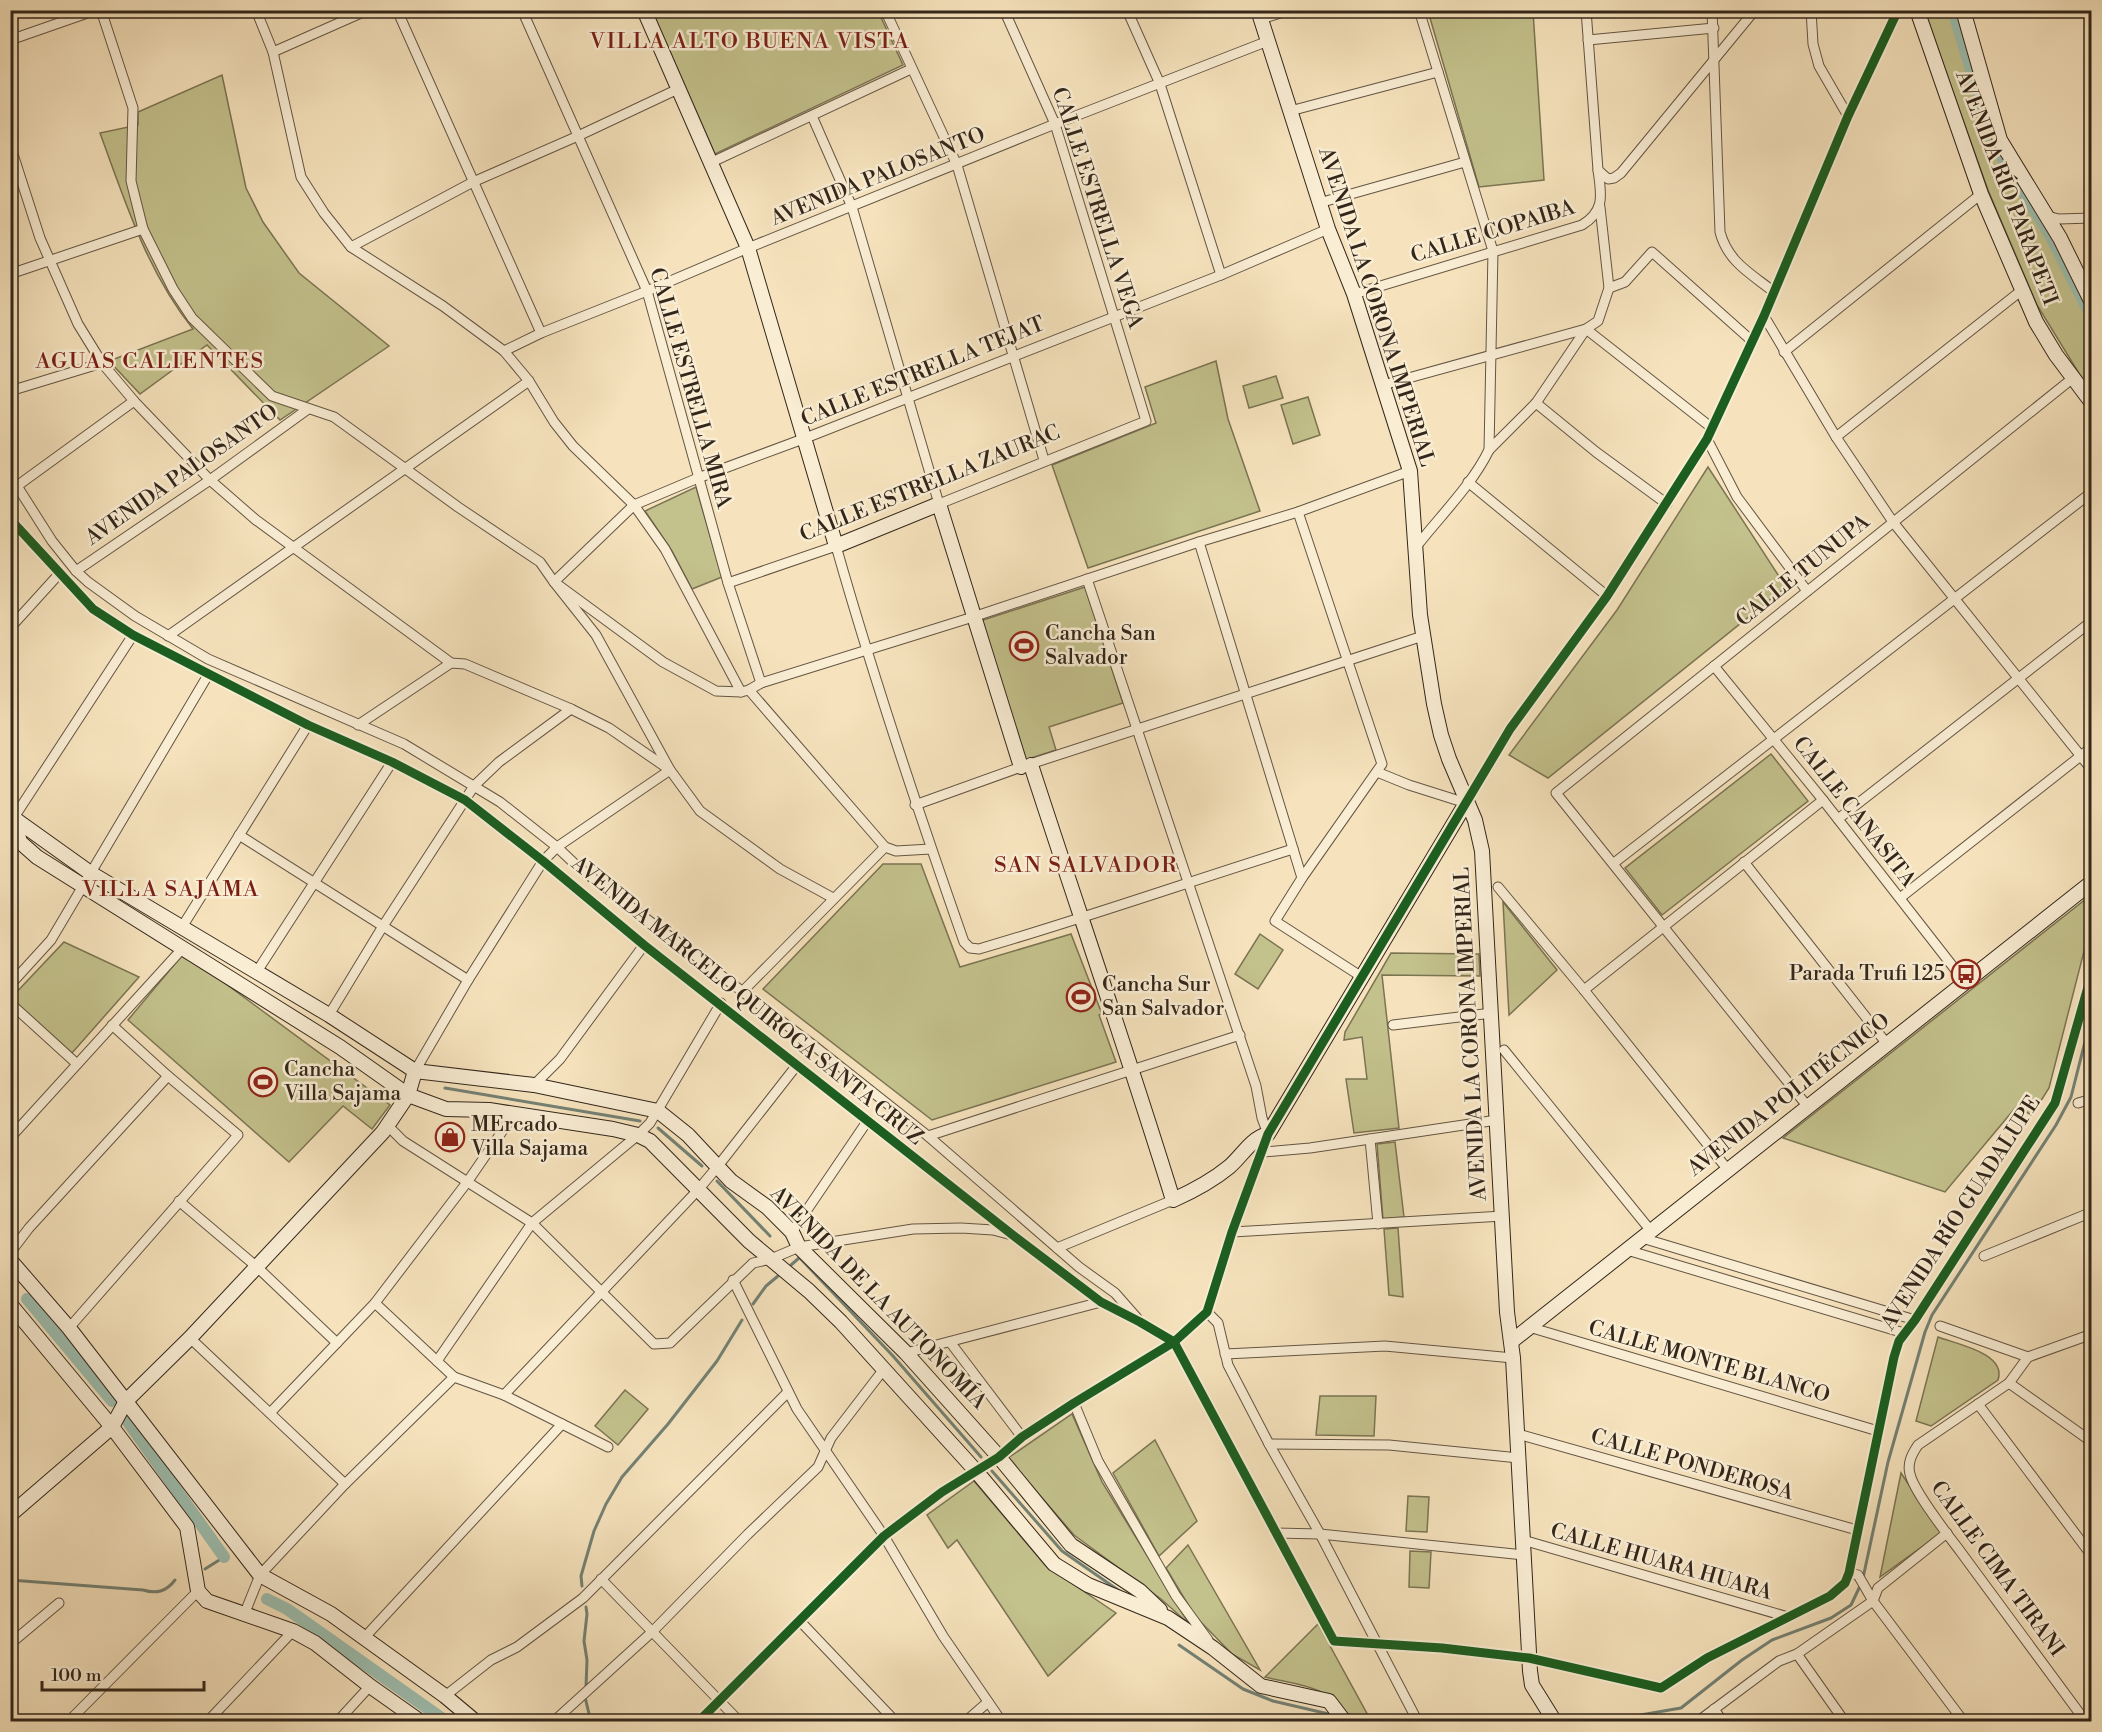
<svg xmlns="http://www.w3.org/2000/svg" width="2102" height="1732" font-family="'Libre Bodoni',serif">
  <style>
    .green { fill: #c3c18c; stroke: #7b7453; stroke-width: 1.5 }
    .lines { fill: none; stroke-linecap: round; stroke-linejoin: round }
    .stream { stroke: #738174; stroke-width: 3 }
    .canal { stroke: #9dbeb0; stroke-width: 12 }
    .street-casing { stroke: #645543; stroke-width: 11 }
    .secondary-casing { stroke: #33261a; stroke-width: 16 }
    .street { stroke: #f9edd4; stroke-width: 9 }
    .secondary { stroke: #f9edd4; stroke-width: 14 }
    .cycleway-casing { stroke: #f9edd4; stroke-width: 13 }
    .cycleway { stroke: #1b5e20; stroke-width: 9 }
    .labels { text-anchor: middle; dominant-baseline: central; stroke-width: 5; stroke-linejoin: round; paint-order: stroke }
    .street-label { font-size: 21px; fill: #33261a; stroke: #f9edd4 }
    .poi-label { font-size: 21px; fill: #33261a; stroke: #f9edd4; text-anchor: start }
    .neighbourhood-label { font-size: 22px; letter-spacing: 1.5px; fill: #7a1f14; stroke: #f9edd4 }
  </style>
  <rect width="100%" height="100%" fill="#f6e3bd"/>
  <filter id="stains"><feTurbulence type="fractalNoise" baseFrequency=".00333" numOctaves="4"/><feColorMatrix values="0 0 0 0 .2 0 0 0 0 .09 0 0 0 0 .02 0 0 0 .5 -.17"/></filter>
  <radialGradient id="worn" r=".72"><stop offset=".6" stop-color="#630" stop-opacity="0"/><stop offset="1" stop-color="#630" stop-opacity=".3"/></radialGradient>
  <!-- green -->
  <g class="green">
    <path d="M652,11H878L903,65L715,154Z"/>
    <path d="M1428,11H1533L1544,180L1479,187Z"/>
    <path d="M1924,11H1957L1993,135L2055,239L2091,313V393L2037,305L1988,190Z"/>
    <path d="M222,75L246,188L263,222L299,273L389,346L280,420L207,345L140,394L109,361L193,329C147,272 125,201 100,133L138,125V112Z"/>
    <path d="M1216,361L1228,419L1260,511L1088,568L1052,465L1156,423L1145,387Z"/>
    <path d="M1276,376L1283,398L1249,408L1243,386Z"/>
    <path d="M1308,397L1320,435L1293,444L1281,405Z"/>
    <path d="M1708,467L1786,587L1548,778L1509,755L1617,610Z"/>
    <path d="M696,487L722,577L692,589L672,551L645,511Z"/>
    <path d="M1085,587L1123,703L1049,727L1056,750L1025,760L980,621Z"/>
    <path d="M1771,754L1808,801L1662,915L1625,868Z"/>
    <path d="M883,864H921L960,967L1071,934L1102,1014L1099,1015L1116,1062L932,1120L763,989Z"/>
    <path d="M2091,895V924L2049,1088L2032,1115L2016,1107L1945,1192L1783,1138Z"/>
    <path d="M1503,902L1557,970L1509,1015Z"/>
    <path d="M1260,934L1283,950L1258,989L1235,974Z"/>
    <path d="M64,942L139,977L72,1053L11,998Z"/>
    <path d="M184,953L390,1105L372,1129L343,1106L289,1162L128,1020Z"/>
    <path d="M1391,953L1479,954L1480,976L1382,975L1399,1128L1354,1133L1346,1079H1367L1362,1037L1344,1040L1345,1032Z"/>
    <path d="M1395,1142L1404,1217L1383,1219L1377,1144Z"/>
    <path d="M1398,1228L1403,1297L1389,1295L1384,1229Z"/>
    <path d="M1938,1337C1956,1344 2007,1353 1998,1380L1931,1426L1916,1421Z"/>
    <path d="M625,1390L648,1409L618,1445L595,1426Z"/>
    <path d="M1320,1396H1376L1374,1436L1316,1435Z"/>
    <path d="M1072,1414L1102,1482L1189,1624L1161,1599L1074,1535L1008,1458Z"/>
    <path d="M1155,1440L1197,1521L1159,1556L1113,1473Z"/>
    <path d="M1901,1473L1941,1533L1880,1577Z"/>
    <path d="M974,1481L1046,1566L1116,1613L1048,1676L957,1540L948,1548L927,1515Z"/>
    <path d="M1408,1496L1429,1497L1427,1532L1406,1531Z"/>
    <path d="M1188,1545L1260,1670L1232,1654L1195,1616L1166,1568Z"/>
    <path d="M1410,1551L1431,1552L1429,1588L1409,1587Z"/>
    <path d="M1318,1624L1370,1719L1345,1713C1331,1686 1292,1684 1265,1677Z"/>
  </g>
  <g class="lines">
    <!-- stream -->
    <g class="stream">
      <path d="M445,1088L640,1121"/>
      <path d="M658,1128L702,1166"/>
      <path d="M717,1181L770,1236"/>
      <path d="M799,1257L893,1356L981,1457"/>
      <path d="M791,1265L799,1258"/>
      <path d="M753,1304L766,1286L778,1276"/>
      <path d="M992,1471L1062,1551L1121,1592"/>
      <path d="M205,1569L224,1557"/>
      <path d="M1863,1578L1888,1462L1925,1332L1932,1315L2056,1125L2071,1097L2092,1014"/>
      <path d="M10,1580L143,1590C156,1594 166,1592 175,1580"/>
      <path d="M582,1586L581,1576L594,1531L606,1504L622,1477L668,1424L717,1361L742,1320"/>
      <path d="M586,1607L587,1614L584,1641L587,1660L586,1687"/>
      <path d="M1179,1645L1243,1689L1273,1701L1333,1715"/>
      <path d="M585,1697L591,1722"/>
      <path d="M1349,1718L1359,1722"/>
      <path d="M1600,1722L1681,1708L1742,1660L1772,1640L1831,1618L1851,1605L1861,1584"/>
    </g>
    <!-- canal -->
    <g class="canal">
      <path d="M1953,10L1993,143L2050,235L2092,318"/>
      <path d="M27,1299L112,1401"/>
      <path d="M121,1412L224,1557"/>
      <path d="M267,1599L287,1609L447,1722"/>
    </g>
    <!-- street casing -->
    <g class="street-casing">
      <g id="street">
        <path d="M101,10L133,108L131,181L143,229L173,289L192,318L272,396L334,417L458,507L540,562L554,582L663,662L716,691L741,692L749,690L761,683L973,617L1199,542L1298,512L1410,471"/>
        <path d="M256,10L273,52L301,177L324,213L351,247L443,306L504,351L529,381L554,422L573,446L634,505L665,549L741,692"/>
        <path d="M397,10L541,333"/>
        <path d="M522,10L647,291L728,583L761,683"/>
        <path d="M885,10L957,165L1044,460"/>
        <path d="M1127,10L1160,84L1221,275"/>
        <path d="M1586,10L1598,170L1608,179L1614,178L1621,173L1755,10"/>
        <path d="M1712,10L1720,232C1728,262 1750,273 1774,292"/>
        <path d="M1811,10L1813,44L1819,66L1848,116"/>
        <path d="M1261,19L1290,10"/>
        <path d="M10,40L96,10"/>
        <path d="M1588,40L1714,28"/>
        <path d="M273,52L368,10"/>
        <path d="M1290,111L1438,72"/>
        <path d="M812,116L852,207L939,504L1146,421L1055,124L1004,10"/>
        <path d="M10,145L40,238L78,324L102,363L134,401L210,480L256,520L451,663L465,664L571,709L609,728L670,770L700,811L780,869L833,898"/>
        <path d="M710,163L911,69"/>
        <path d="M1319,203L1465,162"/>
        <path d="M2047,216L2059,219L2092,218"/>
        <path d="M351,247L473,182L578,136L678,89"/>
        <path d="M10,274L143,229"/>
        <path d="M1609,288L1625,282L1652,252L1752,341"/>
        <path d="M1354,294L1582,225C1606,210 1601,194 1598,170"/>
        <path d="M1764,316L1836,437L1893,522L2092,770"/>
        <path d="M504,351L541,333L647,291L748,248L1055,124L1268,41"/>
        <path d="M1784,352L1981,194"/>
        <path d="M1383,385L1586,329L1712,428"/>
        <path d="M10,391L102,363"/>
        <path d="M1536,403L1596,452L1667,504"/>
        <path d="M1836,437L2022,290"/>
        <path d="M1707,439L1737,497L1807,591"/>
        <path d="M1489,450L1536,403L1586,329L1598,321L1609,288L1600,207"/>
        <path d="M10,481L17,486L52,541L76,571L88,582L135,616L208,659L404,744L500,802L557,847L578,867L813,1045L928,1136L1079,1267L1115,1293L1137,1318"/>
        <path d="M1468,482L1607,596"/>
        <path d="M17,486L134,401"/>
        <path d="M1298,512L1382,764L1302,878L1275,921L1362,977"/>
        <path d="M10,519L93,609L133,635L308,725L392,762L465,800L543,861L644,945L1014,1236L1101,1302L1140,1322L1174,1342L1334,1641L1442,1648L1529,1658L1661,1688L1707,1658L1830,1596L1845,1583L1849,1573L1894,1357L1899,1341L1915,1320L2055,1103L2092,973"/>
        <path d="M1199,542L1302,878"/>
        <path d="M1416,547C1440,516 1472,485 1489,450L1493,251L1419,10"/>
        <path d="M76,571L210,480L308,409"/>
        <path d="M728,583L836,546C874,680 918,811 964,942L970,948L979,949C1085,918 1188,882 1293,849"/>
        <path d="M10,628L59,574"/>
        <path d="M168,636L529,381"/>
        <path d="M1714,666L1823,800L1965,982"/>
        <path d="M749,690L885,847L896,851L931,849"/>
        <path d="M358,725L451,663"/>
        <path d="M1377,772L1409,785L1466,803L1510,729L1607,596L1707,439L1764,316L1848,116L1898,10"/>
        <path d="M915,805L1021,767L1423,636"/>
        <path d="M1838,819L2092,621"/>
        <path d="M11,822L133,635"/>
        <path d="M239,835L468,980"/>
        <path d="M1744,862L1887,1044"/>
        <path d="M1614,863L2092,492"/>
        <path d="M1498,887L1584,990L1728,1170"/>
        <path d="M1900,898L2092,747"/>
        <path d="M182,927L308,725"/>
        <path d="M256,973L392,762"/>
        <path d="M10,985L51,940L208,675"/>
        <path d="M1584,990L1823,800"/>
        <path d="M743,991L885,847"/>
        <path d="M10,1003L77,1064"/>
        <path d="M329,1015L383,926L474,786L499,762L571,709"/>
        <path d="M1393,1025L1492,1013"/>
        <path d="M1504,1050L1651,1231"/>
        <path d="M415,1071L468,980L543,861L557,847L670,770L596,635L554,582L634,505L698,478L803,439L1221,275L1328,229"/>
        <path d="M534,1085L560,1059L644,945"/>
        <path d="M2078,1103L2092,1099"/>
        <path d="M1808,1107L1556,793L2073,378"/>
        <path d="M388,1126L403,1141L532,1223L654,1344L670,1343L753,1263L771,1259L799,1247L913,1229L961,1228L993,1230L1008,1234"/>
        <path d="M928,1136L1240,1035"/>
        <path d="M10,1138L182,949"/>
        <path d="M1370,1139L1378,1224"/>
        <path d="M1263,1152L1310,1148L1497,1120"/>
        <path d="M179,1201L257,1267L337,1343"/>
        <path d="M792,1232L868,1120"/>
        <path d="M1232,1232L1503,1216"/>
        <path d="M1642,1238L1915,1320"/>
        <path d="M1057,1248L1173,1200"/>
        <path d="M1627,1250L1904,1333"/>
        <path d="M10,1253L29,1228L168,1076"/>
        <path d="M1984,1256L2092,1212"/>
        <path d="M733,1280L797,1409L884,1536L943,1636L1002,1722"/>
        <path d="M375,1303L454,1377"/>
        <path d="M1207,1312L1218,1323L1228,1365L1269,1444L1320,1534L1418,1722"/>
        <path d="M1940,1326L2028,1357L2092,1334"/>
        <path d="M1529,1327L1878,1431"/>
        <path d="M69,1328L238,1135L168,1076L112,1025"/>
        <path d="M190,1338L345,1484"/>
        <path d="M950,1342L1022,1437"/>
        <path d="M906,1353L1101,1302"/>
        <path d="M1225,1354L1385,1346L1513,1358"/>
        <path d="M2028,1357L2009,1383L1918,1445C1912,1454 1907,1463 1910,1474C1914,1492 1948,1535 1960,1551C2002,1608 2044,1665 2086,1722"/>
        <path d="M437,1361L532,1223L638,1135L650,1123L721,1003"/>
        <path d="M2009,1383L2092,1442"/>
        <path d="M504,1395L698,1190L718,1166L797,1065"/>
        <path d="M1074,1403L1098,1461L1176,1596L1208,1640"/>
        <path d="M1978,1404L2092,1556"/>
        <path d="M270,1413L375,1303L468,1181L514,1114"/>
        <path d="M1518,1434L1857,1530"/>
        <path d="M1269,1444L1389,1445L1519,1458"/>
        <path d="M1276,1533L1320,1534L1524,1555"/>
        <path d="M1523,1540L1788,1617"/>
        <path d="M1849,1573L1858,1575L1873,1601L1964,1722"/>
        <path d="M601,1579L740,1722"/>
        <path d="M1873,1601L1878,1588L1947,1533"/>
        <path d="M244,1615L260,1575L345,1484L454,1377L504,1395L608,1447"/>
        <path d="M799,1620L896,1722"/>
        <path d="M364,1638L562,1424"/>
        <path d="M10,1644L59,1603"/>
        <path d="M1797,1654L1845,1722"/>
        <path d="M445,1696L491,1660L517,1647L583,1598L788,1392"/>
        <path d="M1714,1709L1723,1722"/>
        <path d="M68,1722L198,1591"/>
        <path d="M207,1722L293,1631"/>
        <path d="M337,1722L370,1686"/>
        <path d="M553,1722L652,1632L748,1534L818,1467L831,1438L884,1369"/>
        <path d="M698,1722L884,1536L942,1492L999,1457L1022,1437L1074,1403L1174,1342L1207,1312L1232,1232L1268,1134L1262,1118L1256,1086L1087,579"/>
        <path d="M965,1722L988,1702"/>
        <path d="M1697,1722L1779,1661L1797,1654L1873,1601"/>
      </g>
    </g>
    <!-- secondary casing -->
    <g class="secondary-casing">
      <g id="secondary">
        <path d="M644,10L748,248L836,546L939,504L1021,767"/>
        <path d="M1258,10L1328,229L1354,294L1410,471L1420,615L1434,704L1441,735L1449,759L1475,820L1482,851L1507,1312L1513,1358L1530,1671L1532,1685L1555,1722"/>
        <path d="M1917,10L1981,194L2036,322L2056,355L2092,403"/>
        <path d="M1963,10L2000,140L2060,238L2092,303"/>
        <path d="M1031,765C1078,910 1128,1054 1173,1200C1193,1191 1212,1181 1229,1167C1243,1155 1250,1139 1268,1134L1466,803"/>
        <path d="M12,817L89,872L329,1015L415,1071L534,1085L658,1111L688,1135L731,1181L767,1207L792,1232L799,1247L906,1353L999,1457L1071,1545L1140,1591L1160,1610"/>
        <path d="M14,819L20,842L37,857L340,1047L408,1095L446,1109L489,1110L613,1129L638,1135L650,1141L749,1241L809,1291L841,1322L976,1471L1054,1564L1088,1585L1168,1618L1213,1648L1261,1686L1329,1701L1345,1722"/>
        <path d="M10,1260L69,1328L260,1575L331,1614L445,1696L476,1722"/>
        <path d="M10,1304L112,1427L187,1527L198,1591L207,1601L293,1631L315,1643L370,1686L421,1722"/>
        <path d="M1512,1341L2092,882"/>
        <path d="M10,1515L112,1427L126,1401L190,1338L383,1132L408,1095L415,1071"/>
      </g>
    </g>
    <!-- street -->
    <use href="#street" class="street"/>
    <!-- secondary -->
    <use href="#secondary" class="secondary"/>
    <!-- cycleway casing -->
    <g class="cycleway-casing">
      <g id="cycleway">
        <path d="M10,519L93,609L133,635L308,725L392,762L465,800L543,861L644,945L1014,1236L1101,1302L1140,1322L1174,1342L1334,1641L1442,1648L1529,1658L1661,1688L1707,1658L1830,1596L1845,1583L1849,1573L1894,1357L1899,1341L1915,1320L2055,1103L2092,973"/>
        <path d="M698,1722L884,1536L942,1492L999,1457L1022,1437L1074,1403L1174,1342L1207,1312L1232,1232L1268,1134L1510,729L1607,596L1707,439L1764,316L1848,116L1898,10"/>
      </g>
    </g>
    <!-- cycleway -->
    <use href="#cycleway" class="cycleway"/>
  </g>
  <!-- icons -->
  <defs>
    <g id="stadium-ring" transform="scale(1.5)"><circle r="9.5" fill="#f9edd4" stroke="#8f2418" stroke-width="1.5"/><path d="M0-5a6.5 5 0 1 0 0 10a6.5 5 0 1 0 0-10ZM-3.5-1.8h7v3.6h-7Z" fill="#8f2418"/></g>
    <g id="bus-ring" transform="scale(1.5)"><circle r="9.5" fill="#f9edd4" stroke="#8f2418" stroke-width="1.5"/><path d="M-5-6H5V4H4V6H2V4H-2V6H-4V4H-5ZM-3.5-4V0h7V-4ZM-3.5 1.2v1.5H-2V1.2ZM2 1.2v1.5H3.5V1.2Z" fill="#8f2418"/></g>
    <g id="shop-ring" transform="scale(1.5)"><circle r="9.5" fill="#f9edd4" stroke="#8f2418" stroke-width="1.5"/><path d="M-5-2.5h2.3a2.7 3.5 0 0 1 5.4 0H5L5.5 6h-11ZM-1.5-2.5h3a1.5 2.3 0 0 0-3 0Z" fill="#8f2418"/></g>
  </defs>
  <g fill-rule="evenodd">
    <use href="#stadium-ring" x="1024" y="646"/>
    <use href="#bus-ring" x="1966" y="974"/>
    <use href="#stadium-ring" x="1081" y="997"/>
    <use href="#stadium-ring" x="263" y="1082"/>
    <use href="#shop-ring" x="450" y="1137"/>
  </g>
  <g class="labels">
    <!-- street labels -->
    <g class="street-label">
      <text transform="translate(878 177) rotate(-22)">AVENIDA PALOSANTO</text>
      <text transform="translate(2006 188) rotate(69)">AVENIDA RÍO PARAPETI</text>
      <text transform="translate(1097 208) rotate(72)">CALLE ESTRELLA VEGA</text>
      <text transform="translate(1493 232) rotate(-17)">CALLE COPAIBA</text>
      <text transform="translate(1376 307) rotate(72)">AVENIDA LA CORONA IMPERIAL</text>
      <text transform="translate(923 372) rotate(-22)">CALLE ESTRELLA TEJAT</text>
      <text transform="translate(690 388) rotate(74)">CALLE ESTRELLA MIRA</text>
      <text transform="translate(182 475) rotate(-35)">AVENIDA PALOSANTO</text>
      <text transform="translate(930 484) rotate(-22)">CALLE ESTRELLA ZAURAC</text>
      <text transform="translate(1803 571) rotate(-39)">CALLE TUNUPA</text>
      <text transform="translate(1854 812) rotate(52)">CALLE CANASITA</text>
      <text transform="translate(747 1001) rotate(39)">AVENIDA MARCELO QUIROGA SANTA CRUZ</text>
      <text transform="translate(1471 1034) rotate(-93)">AVENIDA LA CORONA IMPERIAL</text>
      <text transform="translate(1789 1095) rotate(-38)">AVENIDA POLITÉCNICO</text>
      <text transform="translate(1961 1213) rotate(-57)">AVENIDA RÍO GUADALUPE</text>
      <text transform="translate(878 1298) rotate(46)">AVENIDA DE LA AUTONOMÍA</text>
      <text transform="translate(1709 1362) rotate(16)">CALLE MONTE BLANCO</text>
      <text transform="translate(1692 1465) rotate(16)">CALLE PONDEROSA</text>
      <text transform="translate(1661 1562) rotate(16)">CALLE HUARA HUARA</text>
      <text transform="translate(1997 1569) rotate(54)">CALLE CIMA TIRANI</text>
    </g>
    <!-- poi labels -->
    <g class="poi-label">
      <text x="1045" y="634">Cancha San<tspan x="1045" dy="24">Salvador</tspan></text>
      <text x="1945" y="974" text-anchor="end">Parada Trufi 125</text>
      <text x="1102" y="985">Cancha Sur<tspan x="1102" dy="24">San Salvador</tspan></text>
      <text x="284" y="1070">Cancha<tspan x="284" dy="24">Villa Sajama</tspan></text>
      <text x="471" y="1125">MErcado<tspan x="471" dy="24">Villa Sajama</tspan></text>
    </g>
    <!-- neighbourhood labels -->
    <g class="neighbourhood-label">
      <text x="750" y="41">VILLA ALTO BUENA VISTA</text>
      <text x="150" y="361">AGUAS CALIENTES</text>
      <text x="1086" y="865">SAN SALVADOR</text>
      <text x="171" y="889">VILLA SAJAMA</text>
    </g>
  </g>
  <!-- margin -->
  <rect width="2102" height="1732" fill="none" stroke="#f6e3bd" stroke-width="36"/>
  <rect x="12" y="12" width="2078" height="1708" fill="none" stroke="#33261a" stroke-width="3"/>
  <rect x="18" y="18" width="2066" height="1696" fill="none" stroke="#33261a" stroke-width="1.5"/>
  <!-- scale -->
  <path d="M42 1681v9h162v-9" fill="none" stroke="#33261a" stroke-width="3"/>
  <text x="51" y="1681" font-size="18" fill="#33261a" stroke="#f9edd4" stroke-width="4.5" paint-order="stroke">100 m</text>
  <rect width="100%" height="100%" filter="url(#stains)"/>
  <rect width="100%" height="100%" fill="url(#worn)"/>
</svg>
